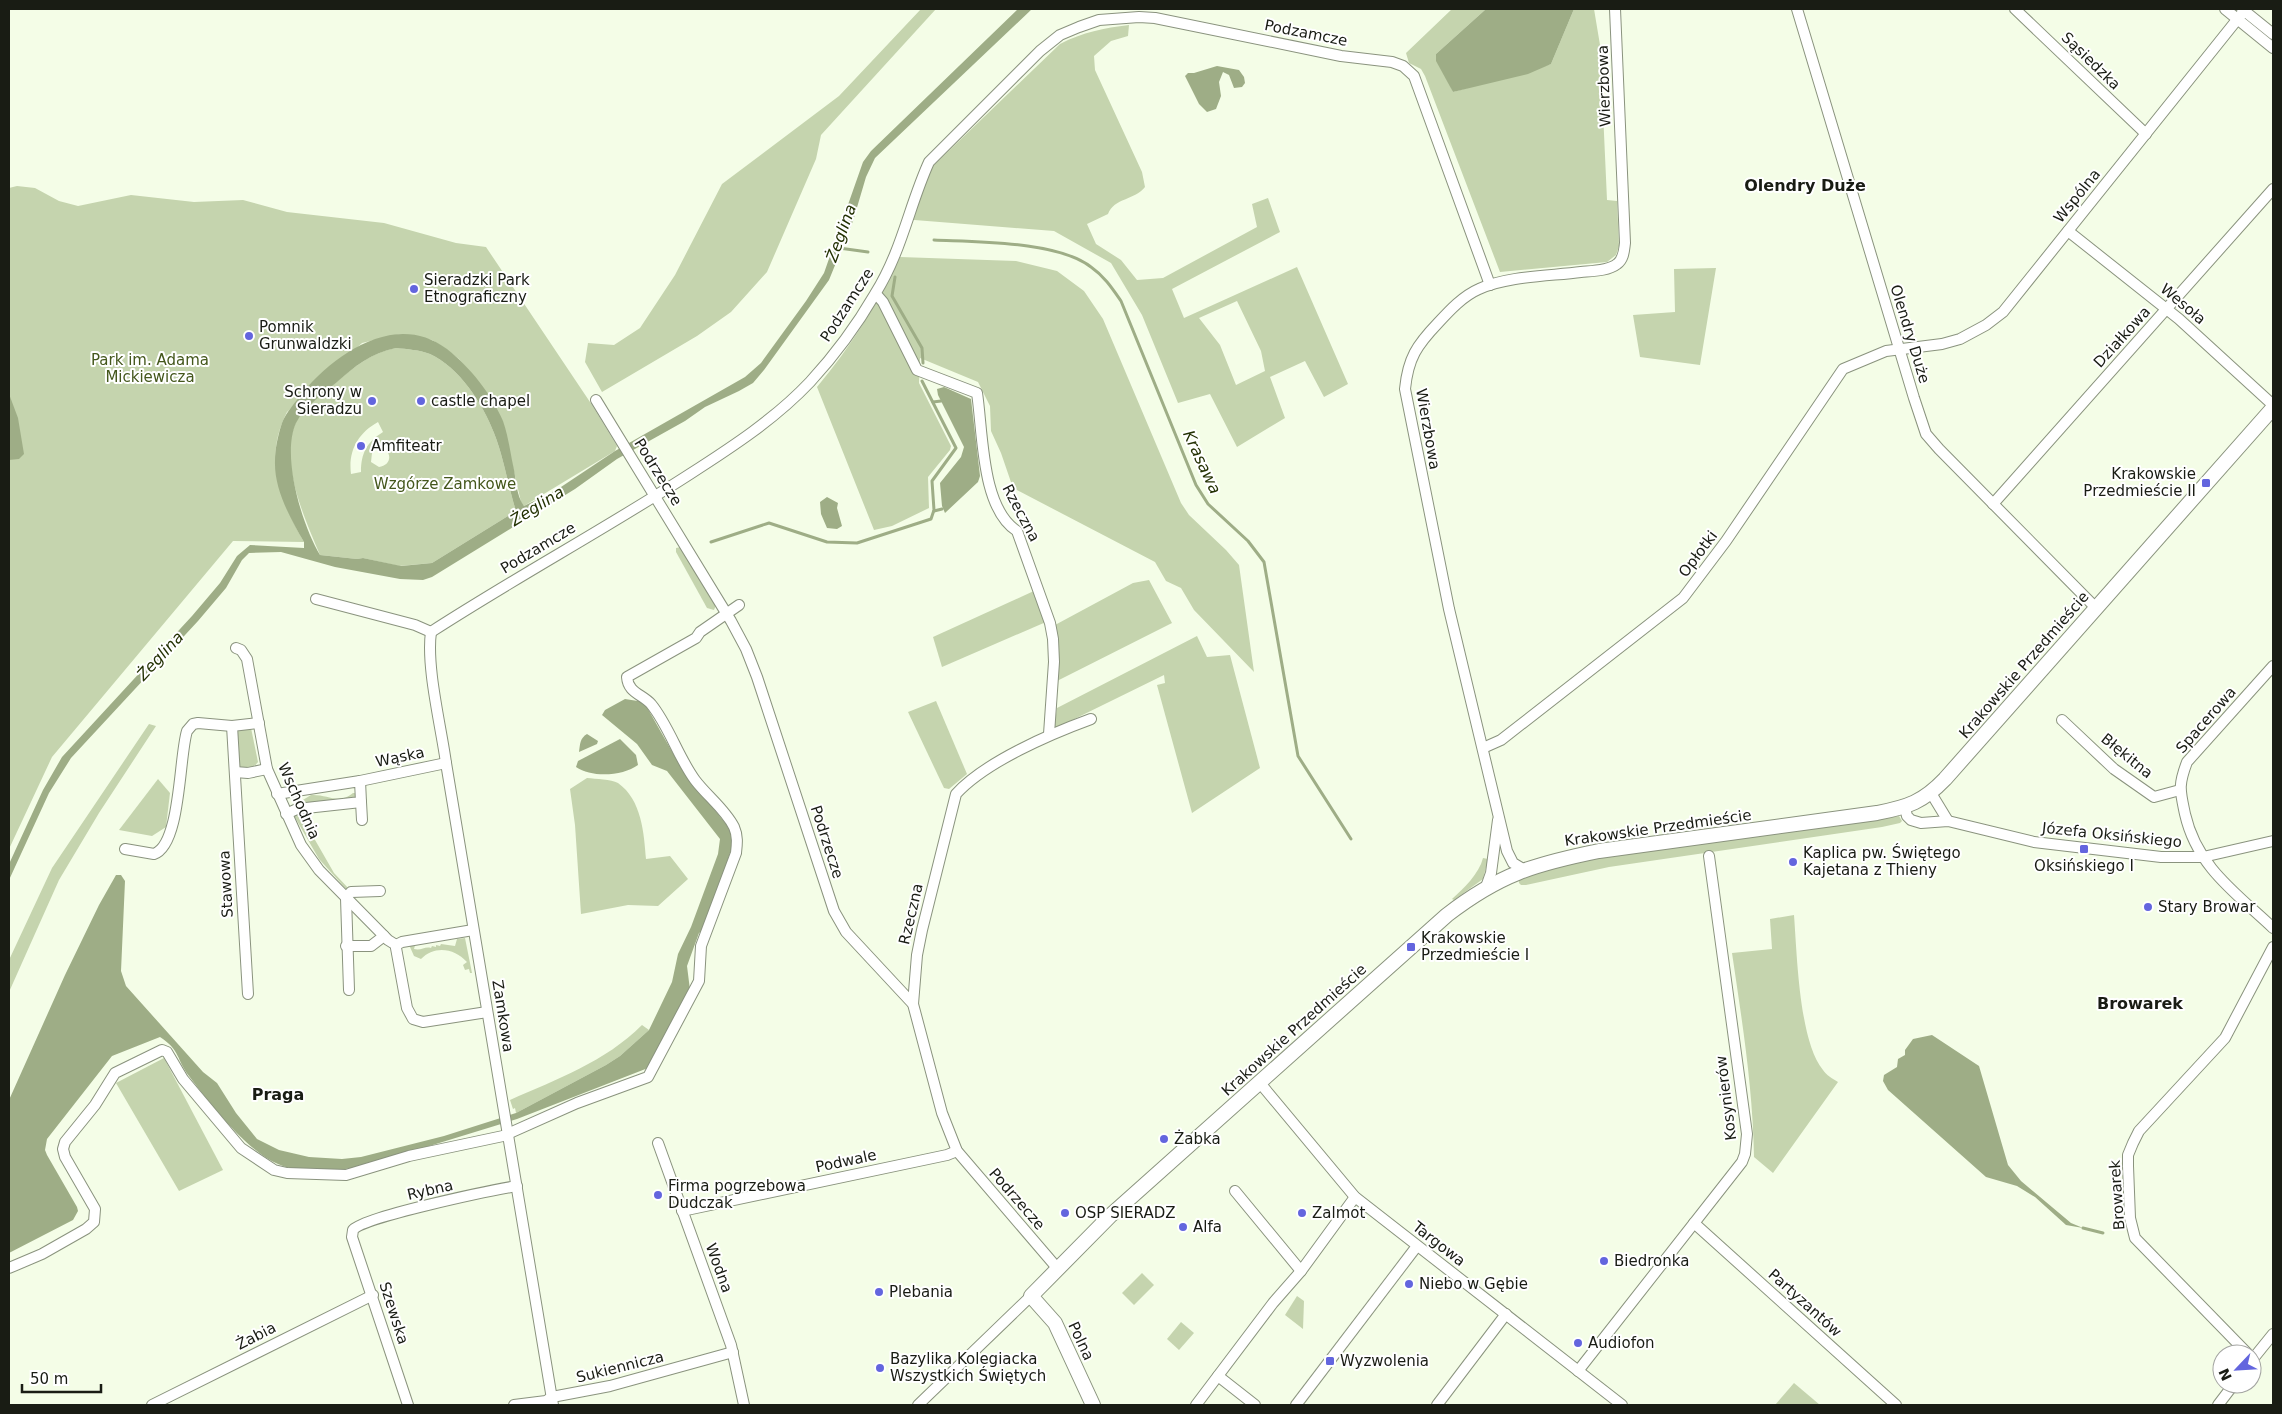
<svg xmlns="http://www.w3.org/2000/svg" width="2282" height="1414" font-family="'DejaVu Sans',sans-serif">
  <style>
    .green { fill: #c5d4ae; fill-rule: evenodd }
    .water { fill: #9ead86; fill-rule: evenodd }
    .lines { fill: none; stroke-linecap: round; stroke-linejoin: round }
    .stream { stroke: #9ead86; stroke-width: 3 }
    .minor-casing { stroke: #8a937e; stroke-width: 12 }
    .tertiary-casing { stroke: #8a937e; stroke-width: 16 }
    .minor { stroke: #fff; stroke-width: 10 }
    .tertiary { stroke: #fff; stroke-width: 14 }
    .poi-dot { fill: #6365de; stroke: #fff; stroke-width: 2 }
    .labels { text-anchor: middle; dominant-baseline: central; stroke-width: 4; stroke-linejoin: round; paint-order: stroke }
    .street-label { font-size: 15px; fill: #191c14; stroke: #fff }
    .poi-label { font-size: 15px; fill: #191c14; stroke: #fff; text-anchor: start }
    .park-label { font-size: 15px; fill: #44571c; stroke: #fff }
    .neighbourhood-label { font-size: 16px; font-weight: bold; fill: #191c14; stroke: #fff }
    .water-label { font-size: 16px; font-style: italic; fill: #233103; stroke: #fff }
  </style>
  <rect width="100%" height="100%" fill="#f4fde7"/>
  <!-- green -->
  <g class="green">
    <path d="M921,9H936L821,135L816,159L767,272L731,312L697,336L602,392L585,362L588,343L614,345L640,328L675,275L722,184L839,96Z"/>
    <path d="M1452,9H1486L1436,54L1453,92L1551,64L1574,9H1594L1600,45L1607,200L1617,201L1619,246L1616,255L1607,262L1500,272L1425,76L1421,69L1409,63L1406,53Z"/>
    <path d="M1129,25L1128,36L1111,41L1094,56L1095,70L1142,172L1145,187C1135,200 1114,198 1108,214L1087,224L1096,244L1121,260L1137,280L1163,278L1257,227L1252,204L1268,198L1280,232L1172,289L1184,318L1297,267L1348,384L1324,397L1305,361L1270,377L1285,418L1237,447L1210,394L1178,403L1142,315L1111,263L1054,231L902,219L932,167L1060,44C1083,32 1104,28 1129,25ZM1237,301L1261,351L1265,371L1236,385L1220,345L1199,318Z"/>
    <path d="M17,186L35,188L59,201L78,206L131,195L194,202L243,200L287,212L384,223L456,243L486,247L592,405L617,446L615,451L524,506L521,502L502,420L480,384L459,359L446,349L432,340L399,334L362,343L287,412C263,459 280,500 304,542L233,541L52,757L9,849V188Z"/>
    <path d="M900,257L1016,261L1057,271L1084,291L1103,319L1181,503L1189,515L1226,550L1239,565L1254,672L1194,610L1181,588L1166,581L1155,562L1013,488L1001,453L991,431L990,406L978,382L920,358L919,383L951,446L950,450L928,477L929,508L892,526L874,530L817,387C850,348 878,303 900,257Z"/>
    <path d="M1716,268L1700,365L1640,357L1633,315L1675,312L1674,269Z"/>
    <path d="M396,348C406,349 420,350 430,354C459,367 483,404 494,433C504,458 508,486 516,511L432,563L399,566L363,558L357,559L320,555C305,519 278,461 296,422C303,408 322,394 334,384C353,368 370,353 396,348ZM378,422L383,432C367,442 361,453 361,472L351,474C348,451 358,433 378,422ZM376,448L385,449C393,456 389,466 379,467L371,462L372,453Z"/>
    <path d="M681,547L716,605L714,610L707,608L676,552V548Z"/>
    <path d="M1149,580L1172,623L1057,681L1059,653H1056L1055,625L1133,583Z"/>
    <path d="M1036,590L1046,622L942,667L933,637Z"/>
    <path d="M1197,636L1207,657L1230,655L1260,768L1192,813L1157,685L1165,683L1164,675L1054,729L1057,708Z"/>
    <path d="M936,701L967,774L949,789L944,788L908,712Z"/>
    <path d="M149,724L156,726L99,813L59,880L9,992V960L52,868Z"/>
    <path d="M239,728H251L258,762C253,769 244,770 237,765L236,731Z"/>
    <path d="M587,778C596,779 611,779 618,783C642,800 644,834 646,859L670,856L688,879L658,906L628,905L581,914L575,825L570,789Z"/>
    <path d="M158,779L170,793L166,827L152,836L119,830Z"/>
    <path d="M353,793H358L356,798L293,806L311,795C328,794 338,805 353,793Z"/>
    <path d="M299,812L334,873L349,889L348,891L319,859L293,814Z"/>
    <path d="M1899,816L1902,821L1900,823L1882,827L1609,867L1526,885H1521L1519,883V878L1537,872L1581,861Z"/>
    <path d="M1483,858L1488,859L1483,879L1454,900L1452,899C1464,888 1479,874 1483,858Z"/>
    <path d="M1794,915C1797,954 1799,1041 1823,1070C1826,1075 1833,1079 1838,1082L1773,1173L1754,1157C1753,1088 1742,1021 1732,953L1772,949L1770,919Z"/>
    <path d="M465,938L472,973H470L469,969L465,970L463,965L467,962C455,948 434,945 421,959L414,956L410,947L405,945L416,942L414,949C421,951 425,946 431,948L432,946L436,947V945L440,946L441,944L455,946L457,939Z"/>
    <path d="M642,1025L649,1030L620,1056L606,1065L516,1113L515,1108L513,1109L510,1100C557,1079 605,1062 642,1025Z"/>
    <path d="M164,1058L223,1170L179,1191L116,1083Z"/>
    <path d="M1142,1273L1154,1285L1134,1305L1122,1293Z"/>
    <path d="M1297,1296L1304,1301L1303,1329L1285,1315Z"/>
    <path d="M1181,1322L1194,1333L1179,1350L1167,1339Z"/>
    <path d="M1794,1383L1820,1405H1775Z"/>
  </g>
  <!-- water -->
  <g class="water">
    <path d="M1018,9H1032L875,158L866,177L853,221L829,280L764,370L753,383L739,391L705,407L685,421L617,459L575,489L432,577L423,580L400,579L335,567L281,552L249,553L242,560L226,588L198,621L71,758L49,793L9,880V864L43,790L62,757L192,616L220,583L237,556L250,545L304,548V542C290,518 274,489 275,461C275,449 278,435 282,423C286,412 296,402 303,392C337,352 397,311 447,349C470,367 492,395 503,421C508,435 510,451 513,465C516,477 516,496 524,506L558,489L615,451L745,377L761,363L806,301L824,273L863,162L871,151ZM396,348C406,349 420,350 430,354C459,367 483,404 494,433C504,458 508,486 516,511L432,563L401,566L363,558L357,559L320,555C302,525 281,456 296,423C304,407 324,393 337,382C355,366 371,353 396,348Z"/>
    <path d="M1486,9H1574L1551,64L1528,74L1453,92L1436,61V54Z"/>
    <path d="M1217,66L1239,70L1244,77L1245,83L1242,87L1234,88L1229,75L1223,72L1219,82L1221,96L1216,109L1207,112L1199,104L1185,76L1188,73H1194Z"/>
    <path d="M944,387L971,399L980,476L978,482L945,513L942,506L940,483L961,457L964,447L938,395L937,389Z"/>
    <path d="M9,394L18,418L24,454L19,459L9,460Z"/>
    <path d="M827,497L838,503L837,508L842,526L837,529L827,528L821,514L820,502Z"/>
    <path d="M625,699L644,702L683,771L726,824L732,835L731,850L704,930L699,933L687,966L690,990L648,1068L517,1119L361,1167C336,1170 302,1175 278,1164C247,1151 209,1103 189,1076C176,1059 181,1051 160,1037L112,1056L47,1139L45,1150L47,1155L77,1207L78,1211L73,1220L9,1253V1100L65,975L99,905L116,875H121L125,881L121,971L126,986L203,1072L217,1083L236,1113L257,1139L279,1150L309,1157L342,1159L361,1157L444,1136L516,1113L606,1065L620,1056L649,1030L672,982L678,954L691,927L718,854L720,839L667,771L652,765L637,744L602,715L605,710Z"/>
    <path d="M587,734L598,741L597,744L579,752C580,744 580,738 587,734Z"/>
    <path d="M620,739L636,755L638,765C623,776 592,778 576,767L578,761Z"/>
    <path d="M1932,1035L1979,1066L2008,1165L2021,1181L2071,1223L2083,1228L2066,1225L2035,1197L2017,1186L1986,1177L1888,1090L1883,1081L1884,1075L1897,1067L1898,1059L1905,1055V1050L1913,1039Z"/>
  </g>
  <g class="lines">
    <!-- stream -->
    <g class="stream">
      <path d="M934,240C976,242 1058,241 1091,267C1104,276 1112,288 1121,301L1196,485L1208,504L1248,541L1264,562L1298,756L1351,839"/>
      <path d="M839,248L868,252"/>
      <path d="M895,277L892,296L922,348L923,363"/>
      <path d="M933,402L941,401"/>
      <path d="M934,511L942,509"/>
      <path d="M711,542L769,523L827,542L857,543L931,519L934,510L932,481L956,448L922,381"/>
      <path d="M2083,1228L2103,1233"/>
    </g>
    <!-- minor casing -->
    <g class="minor-casing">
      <g id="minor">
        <path d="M1797,9L1914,398L1926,434L1939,449L2096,608"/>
        <path d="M2015,9L2146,134"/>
        <path d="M2225,9L2273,48"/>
        <path d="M2242,9L2273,34"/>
        <path d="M2068,231L2179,319L2273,405"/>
        <path d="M876,294L883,302L917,370L977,393C983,432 981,508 1017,531L1050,623L1053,639L1054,662L1049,734"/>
        <path d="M596,400L731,621L746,649L757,677L834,911L846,932L913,1004L942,1113L957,1151L1058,1269"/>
        <path d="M1993,504L2273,189"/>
        <path d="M316,599L415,625L431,632"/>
        <path d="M431,632C516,577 605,529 690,474C732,447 775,419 810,382C834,356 857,325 875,294C902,251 909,206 929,162L1040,51L1060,35L1079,27L1099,20L1139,17L1155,18L1341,56L1392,62L1403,66L1414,76L1490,285"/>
        <path d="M431,632C426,667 441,726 446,763L553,1405"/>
        <path d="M236,648L241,650L247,659L267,769L301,845L319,870L388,940L396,945"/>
        <path d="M2273,666L2187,762C2178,786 2180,790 2185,814C2197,867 2236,893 2273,928"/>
        <path d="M2062,720L2114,769L2154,797L2180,790"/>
        <path d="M1483,748L1501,740L1683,598L1726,541L1843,369L1886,351L1942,344L1960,339L1986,325L2003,312L2244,11"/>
        <path d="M235,772L248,773L267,769"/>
        <path d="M360,781L446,763"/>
        <path d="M1931,793L1948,821"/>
        <path d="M277,794L360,781L361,802L297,809L286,814"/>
        <path d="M361,802L362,820"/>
        <path d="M1905,808L1907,816L1911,820L1921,823L1948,821L2034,842L2161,857H2203L2273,841"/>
        <path d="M125,849L154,854C181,845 179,756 187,731L193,724L198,723L232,726"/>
        <path d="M1523,869L1513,863L1507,851L1449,609L1405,389C1408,358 1417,345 1438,323C1450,310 1463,296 1479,289C1507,276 1550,276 1581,272C1592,271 1608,271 1617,264C1624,259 1624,250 1625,243L1615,9"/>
        <path d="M1486,887L1491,873L1498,820"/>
        <path d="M473,930L402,942L396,945V948L407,1008L413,1019L423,1022L487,1012"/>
        <path d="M346,946H371L384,936"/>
        <path d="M349,990L346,898L351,892L380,891"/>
        <path d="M248,994L232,726L259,723"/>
        <path d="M913,1004L917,955L922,930L956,794C985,762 1050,734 1091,719"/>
        <path d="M1260,1083L1355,1197L1622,1405"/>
        <path d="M658,1143L731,1345L744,1405"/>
        <path d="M1235,1191L1301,1271"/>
        <path d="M682,1211L947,1155L957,1151"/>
        <path d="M1694,1223L1896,1405"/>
        <path d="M9,1268L42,1254L86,1229L94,1222L95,1209L65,1157L63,1149L65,1142L95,1105L115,1073L162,1050L167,1052L183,1079L241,1148L274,1170L287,1173L346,1175L409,1156L503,1136L577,1103L648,1077L699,981L701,946L736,853C737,844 738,836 734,827C725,809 707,796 695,780C678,757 669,726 651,704C642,694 628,693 627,677L696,638L700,632L739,605"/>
        <path d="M2248,1354L2135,1238L2130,1218L2128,1166V1155L2133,1143L2139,1131L2225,1038L2273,947"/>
        <path d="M2252,1360L2273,1334"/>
        <path d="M1578,1371L1742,1162L1745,1154L1747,1134L1709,856"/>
        <path d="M1218,1376L1255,1405"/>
        <path d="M152,1405L373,1295"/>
        <path d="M408,1405L352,1237L353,1230C362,1217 493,1190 517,1186"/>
        <path d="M514,1405L546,1401L552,1397L610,1386L733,1352"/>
        <path d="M918,1405L1031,1296"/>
        <path d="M1196,1405L1273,1303L1301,1271L1355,1197"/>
        <path d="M1296,1405L1417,1246"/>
        <path d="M1437,1405L1506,1314"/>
        <path d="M2218,1405L2234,1384"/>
      </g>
    </g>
    <!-- tertiary casing -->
    <g class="tertiary-casing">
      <path id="tertiary" d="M1093,1405L1055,1323L1031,1296L1111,1215L1447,915C1500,874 1535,864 1599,851L1877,813C1908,807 1923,802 1945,779L2273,408"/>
    </g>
    <!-- minor -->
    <use href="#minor" class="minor"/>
    <!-- tertiary -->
    <use href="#tertiary" class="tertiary"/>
  </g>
  <!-- markers -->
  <g class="poi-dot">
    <circle cx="414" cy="289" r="5"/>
    <circle cx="249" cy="336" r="5"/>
    <circle cx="372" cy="401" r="5"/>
    <circle cx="421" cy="401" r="5"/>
    <circle cx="361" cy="446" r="5"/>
    <rect x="2201" y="478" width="10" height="10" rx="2.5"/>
    <rect x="2079" y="844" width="10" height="10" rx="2.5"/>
    <circle cx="1793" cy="862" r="5"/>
    <circle cx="2148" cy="907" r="5"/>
    <rect x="1406" y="942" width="10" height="10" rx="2.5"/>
    <circle cx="1164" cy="1139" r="5"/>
    <circle cx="658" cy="1195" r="5"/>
    <circle cx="1065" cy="1213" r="5"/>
    <circle cx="1302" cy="1213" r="5"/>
    <circle cx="1183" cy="1227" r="5"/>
    <circle cx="1604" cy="1261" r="5"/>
    <circle cx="1409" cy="1284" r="5"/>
    <circle cx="879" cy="1292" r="5"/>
    <circle cx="1578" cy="1343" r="5"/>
    <rect x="1325" y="1356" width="10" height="10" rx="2.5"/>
    <circle cx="880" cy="1368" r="5"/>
  </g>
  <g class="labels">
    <!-- street labels -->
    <g class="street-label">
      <text transform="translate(1306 33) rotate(11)">Podzamcze</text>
      <text transform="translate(2091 61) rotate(44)">Sąsiedzka</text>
      <text transform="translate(1604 86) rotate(-92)">Wierzbowa</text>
      <text transform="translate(2077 196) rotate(-51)">Wspólna</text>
      <text transform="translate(2183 304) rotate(40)">Wesoła</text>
      <text transform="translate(847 305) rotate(-57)">Podzamcze</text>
      <text transform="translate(1910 334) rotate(73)">Olendry Duże</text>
      <text transform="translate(2122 337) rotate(-48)">Działkowa</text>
      <text transform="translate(1428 429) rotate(80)">Wierzbowa</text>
      <text transform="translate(658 472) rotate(58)">Podrzecze</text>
      <text transform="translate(1021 513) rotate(62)">Rzeczna</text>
      <text transform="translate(538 548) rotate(-31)">Podzamcze</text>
      <text transform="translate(1698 554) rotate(-53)">Opłotki</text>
      <text transform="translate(2024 665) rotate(-49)">Krakowskie Przedmieście</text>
      <text transform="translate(2206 720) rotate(-49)">Spacerowa</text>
      <text transform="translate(2127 756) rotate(39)">Błękitna</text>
      <text transform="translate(400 757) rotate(-12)">Wąska</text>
      <text transform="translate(299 801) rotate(66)">Wschodnia</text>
      <text transform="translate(1658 828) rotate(-8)">Krakowskie Przedmieście</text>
      <text transform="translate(2112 835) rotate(6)">Józefa Oksińskiego</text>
      <text transform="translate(827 842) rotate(72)">Podrzecze</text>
      <text transform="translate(226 884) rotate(-93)">Stawowa</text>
      <text transform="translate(911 914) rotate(-77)">Rzeczna</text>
      <text transform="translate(503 1016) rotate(81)">Zamkowa</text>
      <text transform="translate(1294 1030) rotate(-42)">Krakowskie Przedmieście</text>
      <text transform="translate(1726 1098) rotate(-97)">Kosynierów</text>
      <text transform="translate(846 1161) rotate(-12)">Podwale</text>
      <text transform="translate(430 1190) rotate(-13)">Rybna</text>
      <text transform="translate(2117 1195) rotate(-94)">Browarek</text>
      <text transform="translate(1017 1199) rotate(49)">Podrzecze</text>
      <text transform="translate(1439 1244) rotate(38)">Targowa</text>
      <text transform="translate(719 1268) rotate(70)">Wodna</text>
      <text transform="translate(1805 1303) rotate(42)">Partyzantów</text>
      <text transform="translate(394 1313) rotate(72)">Szewska</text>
      <text transform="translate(256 1336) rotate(-27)">Żabia</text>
      <text transform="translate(1081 1341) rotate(65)">Polna</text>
      <text transform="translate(620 1367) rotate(-14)">Sukiennicza</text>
    </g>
    <!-- poi labels -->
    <g class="poi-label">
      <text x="424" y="280">Sieradzki Park<tspan x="424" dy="17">Etnograficzny</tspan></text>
      <text x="259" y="327">Pomnik<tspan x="259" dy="17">Grunwaldzki</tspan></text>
      <text x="362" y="392" text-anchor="end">Schrony w<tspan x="362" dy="17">Sieradzu</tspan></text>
      <text x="431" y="401">castle chapel</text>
      <text x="371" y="446">Amfiteatr</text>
      <text x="2196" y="474" text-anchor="end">Krakowskie<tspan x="2196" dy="17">Przedmieście II</tspan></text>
      <text x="1803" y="853">Kaplica pw. Świętego<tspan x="1803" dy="17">Kajetana z Thieny</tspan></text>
      <text x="2084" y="866" text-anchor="middle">Oksińskiego I</text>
      <text x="2158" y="907">Stary Browar</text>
      <text x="1421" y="938">Krakowskie<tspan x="1421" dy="17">Przedmieście I</tspan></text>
      <text x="1174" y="1139">Żabka</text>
      <text x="668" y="1186">Firma pogrzebowa<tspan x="668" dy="17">Dudczak</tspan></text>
      <text x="1075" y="1213">OSP SIERADZ</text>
      <text x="1312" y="1213">Zalmot</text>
      <text x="1193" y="1227">Alfa</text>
      <text x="1614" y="1261">Biedronka</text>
      <text x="1419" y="1284">Niebo w Gębie</text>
      <text x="889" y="1292">Plebania</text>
      <text x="1588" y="1343">Audiofon</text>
      <text x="890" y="1359">Bazylika Kolegiacka<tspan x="890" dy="17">Wszystkich Świętych</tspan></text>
      <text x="1340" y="1361">Wyzwolenia</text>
    </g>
    <!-- park labels -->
    <g class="park-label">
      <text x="150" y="360">Park im. Adama<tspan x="150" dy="17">Mickiewicza</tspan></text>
      <text x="445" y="484">Wzgórze Zamkowe</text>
    </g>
    <!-- neighbourhood labels -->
    <g class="neighbourhood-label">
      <text x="1805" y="185">Olendry Duże</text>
      <text x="2140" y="1003">Browarek</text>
      <text x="278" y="1094">Praga</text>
    </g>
    <!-- water labels -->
    <g class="water-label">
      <text transform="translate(841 233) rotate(-70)">Żeglina</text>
      <text transform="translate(1202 462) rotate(65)">Krasawa</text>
      <text transform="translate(537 506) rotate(-32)">Żeglina</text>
      <text transform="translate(160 656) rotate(-47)">Żeglina</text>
    </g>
  </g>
  <!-- border -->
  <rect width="2282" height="1414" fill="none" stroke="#191c14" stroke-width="20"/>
  <!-- north arrow -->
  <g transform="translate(2237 1369) rotate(245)"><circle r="24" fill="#ffffff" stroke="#a3a4a1"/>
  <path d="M0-4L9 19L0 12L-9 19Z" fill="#6365de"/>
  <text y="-8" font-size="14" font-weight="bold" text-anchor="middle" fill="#191c14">N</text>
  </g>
  <!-- scale -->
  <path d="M22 1384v8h79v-8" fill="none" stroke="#191c14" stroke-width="2.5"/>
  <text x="30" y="1384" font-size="15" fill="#191c14" stroke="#ffffff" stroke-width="4" paint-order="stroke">50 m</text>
</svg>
